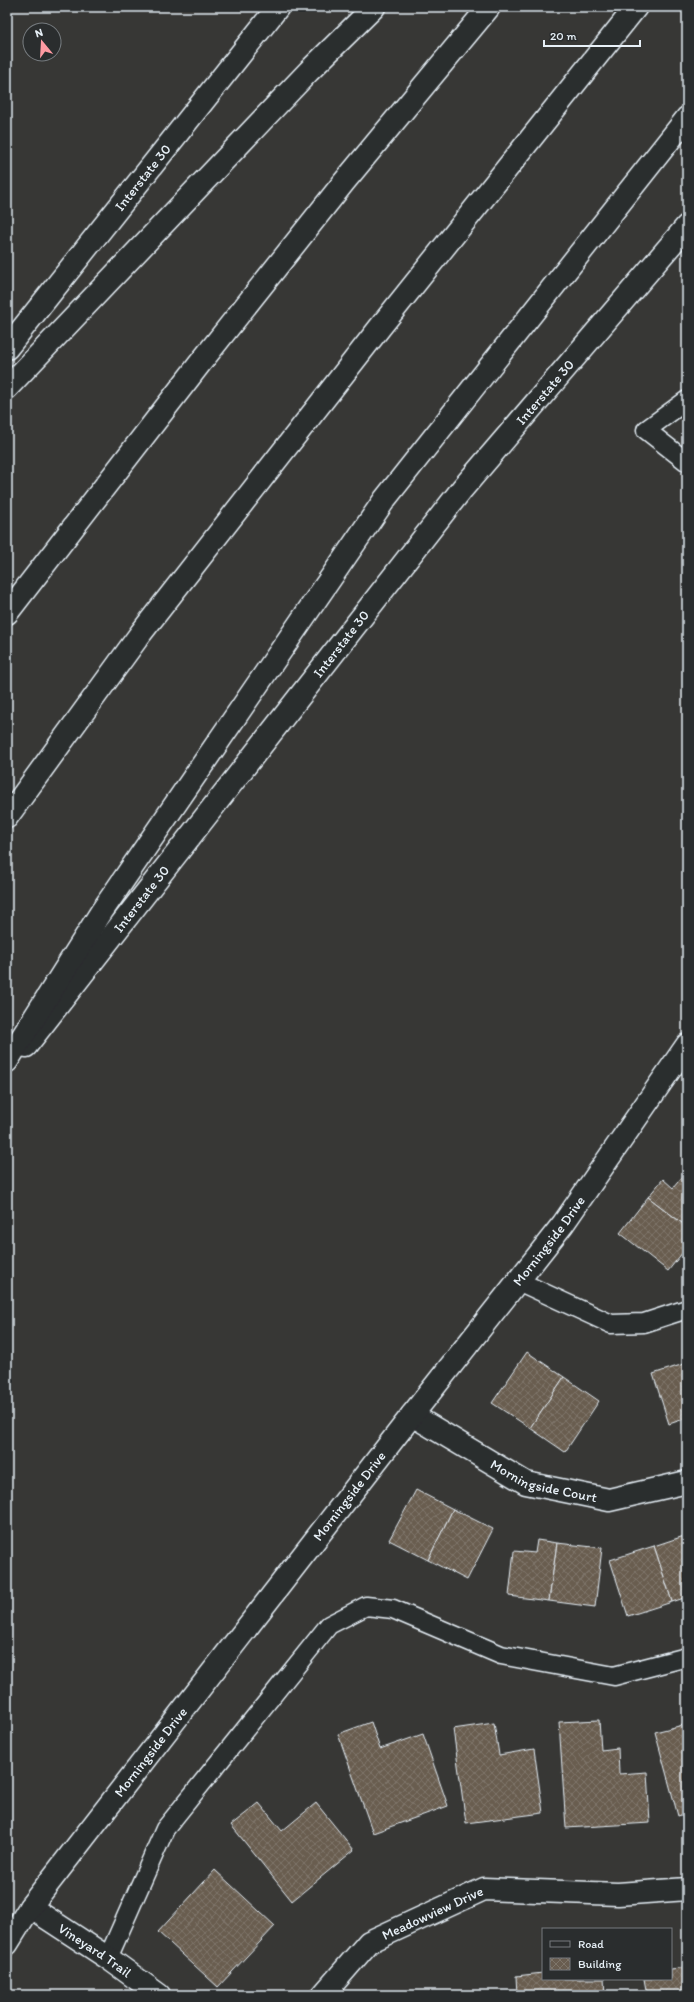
<svg xmlns="http://www.w3.org/2000/svg" width="694" height="2002" font-family="Itim,sans-serif">
  <style>
    .building { fill: url(#building-cross-hatch); stroke: #e8f1f8 }
    .lines { fill: none; stroke-linecap: round; stroke-linejoin: round }
    .lane-casing { stroke: #e8f1f8; stroke-width: 21 }
    .street-casing { stroke: #e8f1f8; stroke-width: 25 }
    .secondary-casing { stroke: #e8f1f8; stroke-width: 25 }
    .highway-casing { stroke: #e8f1f8; stroke-width: 25 }
    .lane { stroke: #2a2d2e; stroke-width: 18 }
    .street { stroke: #2a2d2e; stroke-width: 22 }
    .secondary { stroke: #2a2d2e; stroke-width: 22 }
    .highway { stroke: #2a2d2e; stroke-width: 22 }
    .labels { text-anchor: middle; dominant-baseline: central; stroke-width: 4; stroke-linejoin: round; paint-order: stroke }
    .street-label { font-size: 14px; fill: #e8f1f8; stroke: #2a2d2e }
  </style>
  <defs>
    <pattern id="building-cross-hatch" width="8" height="8" patternUnits="userSpaceOnUse"><rect width="8" height="8" fill="#695d50"/><path d="M0 0l8 8M0 8l8-8" fill="none" stroke="#7e756a"/></pattern>
  </defs>
  <rect width="100%" height="100%" fill="#373735"/>
  <filter id="ink" filterUnits="userSpaceOnUse"><feTurbulence type="fractalNoise" baseFrequency=".025" numOctaves="2"/><feDisplacementMap in="SourceGraphic" scale="8" xChannelSelector="R" yChannelSelector="G"/><feConvolveMatrix kernelMatrix="1 2 1 2 8 2 1 2 1" color-interpolation-filters="sRGB"/></filter>
  <g filter="url(#ink)">
    <!-- building -->
    <g class="building">
      <path d="M687,1171V1227L648,1197L663,1179L673,1188Z"/>
      <path d="M648,1197L687,1227V1247L668,1271L620,1233Z"/>
      <path d="M527,1352L564,1377L530,1428L492,1403Z"/>
      <path d="M687,1363V1418L669,1424L653,1374Z"/>
      <path d="M564,1377L599,1401L565,1452L530,1428Z"/>
      <path d="M416,1490L453,1509L428,1560L389,1540Z"/>
      <path d="M453,1509L493,1529L467,1580L428,1560Z"/>
      <path d="M687,1535V1597L672,1602L654,1546Z"/>
      <path d="M537,1540L557,1543L549,1601L509,1596L514,1551L535,1553Z"/>
      <path d="M557,1543L602,1548L595,1607L549,1601Z"/>
      <path d="M654,1546L672,1602L628,1616L610,1560Z"/>
      <path d="M599,1720L601,1750L618,1748L619,1774L647,1772L650,1823L566,1828L559,1722Z"/>
      <path d="M371,1722L380,1749L423,1734L448,1806L373,1833L338,1734Z"/>
      <path d="M494,1723L499,1755L534,1749L543,1813L466,1823L453,1729Z"/>
      <path d="M687,1724V1813L678,1816L655,1732Z"/>
      <path d="M259,1803L282,1831L316,1803L354,1850L292,1901L231,1825Z"/>
      <path d="M215,1870L275,1926L218,1987L158,1932Z"/>
      <path d="M687,1967V1995H647L644,1979H671V1969Z"/>
      <path d="M543,1973V1979H604L605,1995H517L516,1976Z"/>
    </g>
    <g class="lines">
      <!-- lane casing -->
      <g class="lane-casing">
        <g id="lane">
          <path d="M687,400L646,430L687,462"/>
          <path d="M518,1281L611,1324L644,1323L687,1309"/>
          <path d="M108,1958L165,1829L329,1625L366,1606L393,1609L501,1655L614,1676L687,1657"/>
        </g>
      </g>
      <!-- street casing -->
      <g class="street-casing">
        <g id="street">
          <path id="s1" d="M412,1415L526,1483L609,1500L687,1482"/>
          <path id="s2" d="M30,1907L108,1958L159,1995"/>
          <path id="s3" d="M323,1995L369,1942L484,1889L618,1894L687,1889"/>
        </g>
      </g>
      <!-- secondary casing -->
      <g class="secondary-casing">
        <g id="secondary">
          <path id="s4" d="M7,348L278,7"/>
          <path id="s5" d="M26,1046L462,489L687,226"/>
          <path id="s6" d="M7,1944L30,1907L412,1415L563,1224L687,1045"/>
        </g>
      </g>
      <!-- highway casing -->
      <g class="highway-casing">
        <g id="highway">
          <path d="M7,388L309,71L374,7"/>
          <path d="M7,613L201,362L344,182L489,7"/>
          <path d="M7,817L141,633L381,326L636,7"/>
          <path d="M7,1061L102,911L385,499L687,118"/>
        </g>
      </g>
      <!-- lane -->
      <use href="#lane" class="lane"/>
      <!-- street -->
      <use href="#street" class="street"/>
      <!-- secondary -->
      <use href="#secondary" class="secondary"/>
      <!-- highway -->
      <use href="#highway" class="highway"/>
    </g>
  </g>
  <g class="labels">
    <!-- street labels -->
    <g class="street-label">
      <text stroke="none"><textPath href="#s4" startOffset="218">Interstate 30</textPath></text>
      <text stroke="none"><textPath href="#s5" startOffset="835">Interstate 30</textPath></text>
      <text stroke="none"><textPath href="#s5" startOffset="511">Interstate 30</textPath></text>
      <text stroke="none"><textPath href="#s5" startOffset="187">Interstate 30</textPath></text>
      <text stroke="none"><textPath href="#s6" startOffset="888">Morningside Drive</textPath></text>
      <text stroke="none"><textPath href="#s1" startOffset="149">Morningside Court</textPath></text>
      <text stroke="none"><textPath href="#s6" startOffset="564">Morningside Drive</textPath></text>
      <text stroke="none"><textPath href="#s6" startOffset="240">Morningside Drive</textPath></text>
      <text stroke="none"><textPath href="#s3" startOffset="140">Meadowview Drive</textPath></text>
      <text stroke="none"><textPath href="#s2" startOffset="78">Vineyard Trail</textPath></text>
    </g>
  </g>
  <!-- margin -->
  <rect width="694" height="2002" fill="none" stroke="#2a2d2e" stroke-width="24"/>
  <rect x="12" y="12" width="670" height="1978" fill="none" stroke="#e8f1f8" stroke-width="1.5" filter="url(#ink)"/>
  <!-- legend -->
  <rect x="542" y="1928" width="130" height="52" fill="#2a2d2e" stroke="#767b7f"/>
  <rect x="550" y="1941" width="20" height="6" fill="#2a2d2e" stroke="#767b7f"/>
  <text x="578" y="1948" font-size="12" fill="#e8f1f8">Road</text>
  <rect x="550" y="1958" width="20" height="12" fill="url(#building-cross-hatch)" stroke="#767b7f"/>
  <text x="578" y="1968" font-size="12" fill="#e8f1f8">Building</text>
  <!-- north arrow -->
  <g transform="translate(42 42) rotate(342)"><circle r="19" fill="#2a2d2e" stroke="#767b7f"/>
  <path d="M0-3L7 15L0 10L-7 15Z" fill="#ff9aa2"/>
  <text y="-6" font-size="11" font-weight="bold" text-anchor="middle" fill="#e8f1f8">N</text>
  </g>
  <!-- scale -->
  <path d="M544 40v6h96v-6" fill="none" stroke="#e8f1f8" stroke-width="2"/>
  <text x="550" y="40" font-size="12" fill="#e8f1f8" stroke="#2a2d2e" stroke-width="3" paint-order="stroke">20 m</text>
</svg>
